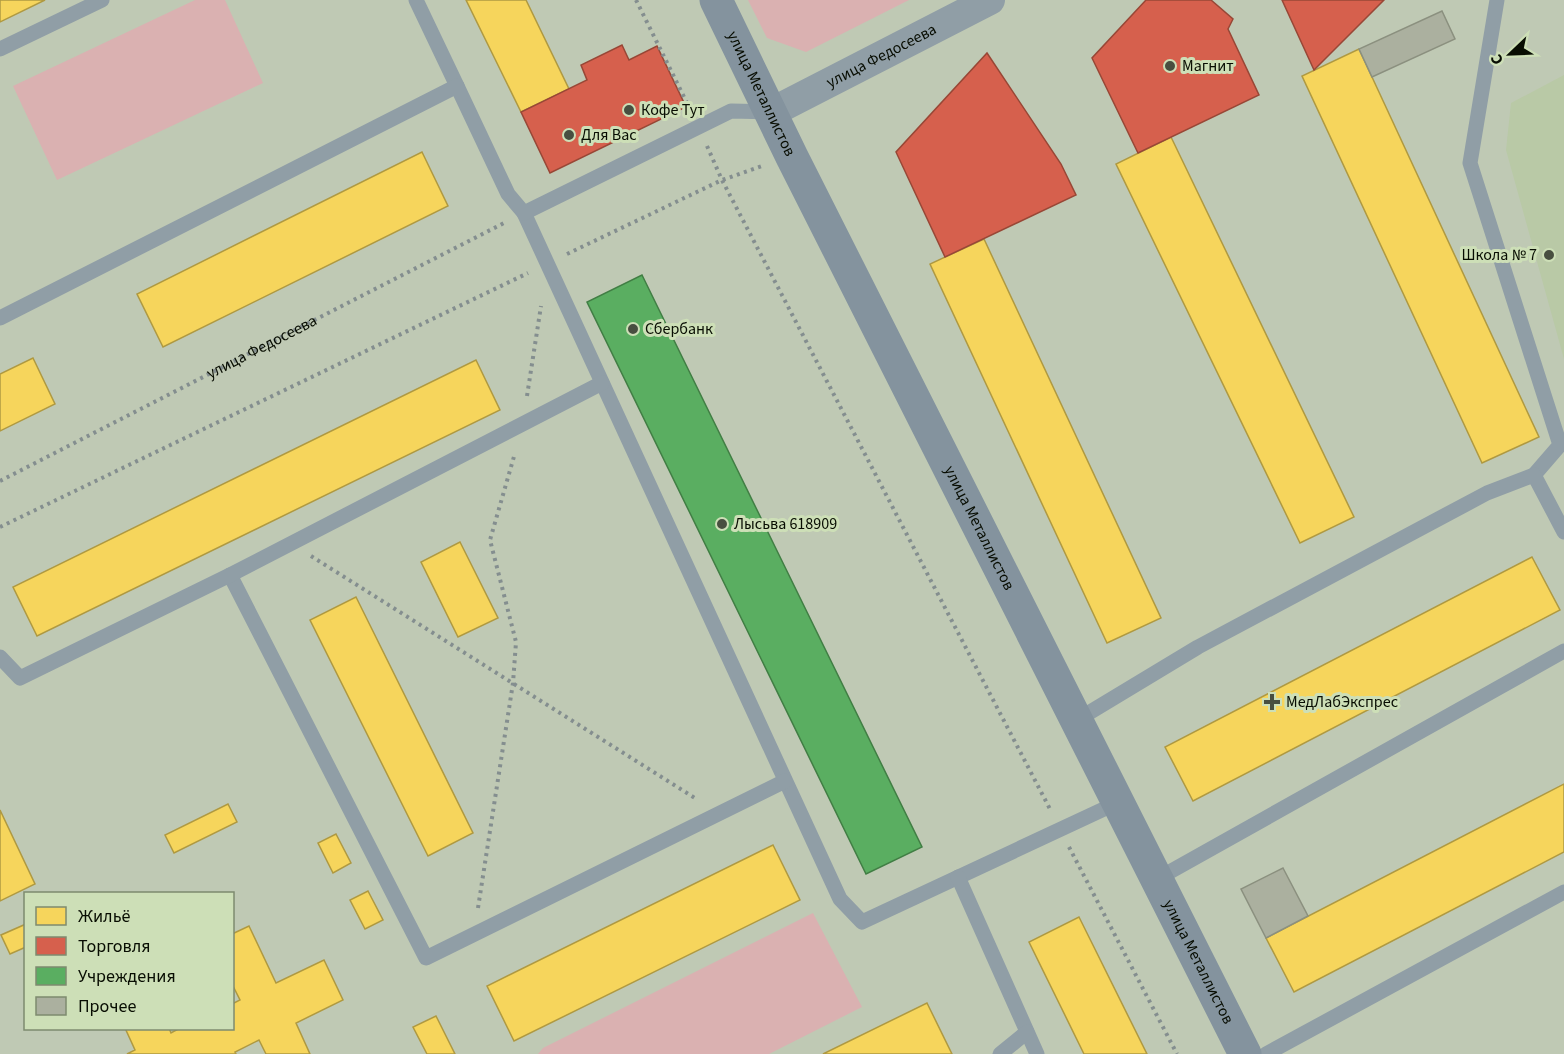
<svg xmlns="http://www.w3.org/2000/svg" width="1564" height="1054" font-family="'Source Sans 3',sans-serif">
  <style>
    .built { fill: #b9c9a6 }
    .green { fill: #dab1b1 }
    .homes { fill: #f6d55c; stroke: #af9941; stroke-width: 1.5 }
    .shops { fill: #d6604d; stroke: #984736; stroke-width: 1.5 }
    .public { fill: #5aae61; stroke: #417e44; stroke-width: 1.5 }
    .building { fill: #abb09f; stroke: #8b907f; stroke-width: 1.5 }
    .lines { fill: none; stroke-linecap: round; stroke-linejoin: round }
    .path { stroke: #848e8f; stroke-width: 4; stroke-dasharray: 3 4.5; stroke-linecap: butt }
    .lane { stroke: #909ea6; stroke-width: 15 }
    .street { stroke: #909ea6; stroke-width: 30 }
    .secondary { stroke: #84939e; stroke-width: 33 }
    .poi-dot { fill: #484f40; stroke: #cddfb7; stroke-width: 2 }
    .labels { text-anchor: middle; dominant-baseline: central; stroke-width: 6; stroke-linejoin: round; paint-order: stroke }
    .street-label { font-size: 16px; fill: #080d02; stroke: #cddfb7 }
    .poi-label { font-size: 16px; fill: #080d02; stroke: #cddfb7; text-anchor: start }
  </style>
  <rect width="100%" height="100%" fill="#bfc9b4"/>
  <!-- built -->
  <path class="built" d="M1564,75V359L1506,150L1511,103Z"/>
  <!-- green -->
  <g class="green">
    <path d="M195,0H225L263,83L57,180L13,86Z"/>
    <path d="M748,0H909L806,52L767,38Z"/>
    <path d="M813,913L862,1007L769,1054H538L543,1048Z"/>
  </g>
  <!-- homes -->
  <g class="homes">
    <path d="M0,0H45L0,22Z"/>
    <path d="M466,0H526L569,89L521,112Z"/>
    <path d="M1359,49L1539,437L1482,463L1302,76Z"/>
    <path d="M1171,137L1354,517L1300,543L1116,164Z"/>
    <path d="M422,152L448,206L163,347L137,294Z"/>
    <path d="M984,239L1161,618L1107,643L930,264Z"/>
    <path d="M33,358L55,404L0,431V374Z"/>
    <path d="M476,360L500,410L37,636L13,587Z"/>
    <path d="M460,542L498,618L458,637L421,562Z"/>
    <path d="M1532,557L1560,610L1193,801L1165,747Z"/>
    <path d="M356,597L473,833L428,856L310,620Z"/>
    <path d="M1564,784V852L1294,992L1266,938Z"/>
    <path d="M228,804L237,822L174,853L165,835Z"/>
    <path d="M0,810L35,884L0,901Z"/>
    <path d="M336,834L351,863L333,873L318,843Z"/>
    <path d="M773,845L800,900L514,1041L487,986Z"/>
    <path d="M368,891L383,920L365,929L350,900Z"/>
    <path d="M1079,917L1147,1054H1084L1029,942Z"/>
    <path d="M26,924V947L10,954L1,935Z"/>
    <path d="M249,926L276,983L324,960L343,1000L296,1023L310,1054H266L259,1040L235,1052L236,1054H127L135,1050L125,1028H169L171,1033L180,1028H232V1004L240,1000L232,984V934Z"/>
    <path d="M927,1003L952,1054H823Z"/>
    <path d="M436,1016L455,1054H427L413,1027Z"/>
  </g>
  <!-- shops -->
  <g class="shops">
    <path d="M1146,0H1211L1233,19L1228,29L1259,95L1138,153L1092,58Z"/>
    <path d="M1282,0H1384L1314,70Z"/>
    <path d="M622,45L629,60L657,46L686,107L550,173L521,112L587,80L581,65Z"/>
    <path d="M987,53L1061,164L1076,195L945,257L896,152Z"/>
  </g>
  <!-- public -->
  <path class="public" d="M642,275L922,847L866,874L587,302Z"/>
  <!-- building -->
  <g class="building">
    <path d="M1442,11L1455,39L1372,77L1359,49Z"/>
    <path d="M1283,868L1308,916L1266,938L1241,889Z"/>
  </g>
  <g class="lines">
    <!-- path -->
    <g class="path">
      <path d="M636,0L689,107"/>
      <path d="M707,146L722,180L1051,811"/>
      <path d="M567,254L722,180L762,166"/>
      <path d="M527,396L541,306"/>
      <path id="s1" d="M0,481L504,223"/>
      <path d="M0,527L528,273"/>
      <path d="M311,556L698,800"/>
      <path d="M1069,847L1177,1054"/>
      <path d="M478,908L513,683L516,642L490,540L515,453"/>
    </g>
    <!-- lane -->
    <g class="lane">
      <path d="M416,0L457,86"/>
      <path d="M1497,0L1470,163L1560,445L1534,475"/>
      <path d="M0,49L102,0"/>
      <path d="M524,213L840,899L862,922L1119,802"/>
      <path d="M0,318L457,86L508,194L524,213L731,111L772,112"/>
      <path d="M230,575L426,958L785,781"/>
      <path d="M0,657L20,678L230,575L602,383"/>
      <path d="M1077,720L1198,647L1487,493L1534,475L1564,532"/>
      <path d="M958,877L1037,1054"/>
      <path d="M1157,879L1564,651"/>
      <path d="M1000,1054L1027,1032"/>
      <path d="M1266,1054L1564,892"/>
    </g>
    <!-- street -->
    <path class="street" id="s2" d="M772,112L990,0"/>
    <!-- secondary -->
    <path class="secondary" id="s3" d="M716,0L792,157L1245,1054"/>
  </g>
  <!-- markers -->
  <g class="poi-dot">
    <circle cx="1170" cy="66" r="6"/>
    <circle cx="629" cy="110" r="6"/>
    <circle cx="569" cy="135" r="6"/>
    <circle cx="1549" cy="255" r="6"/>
    <circle cx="633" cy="329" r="6"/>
    <circle cx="722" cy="524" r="6"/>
    <path d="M1269 693h6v6h6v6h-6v6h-6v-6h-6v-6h6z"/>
  </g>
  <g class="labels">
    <!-- street labels -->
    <g class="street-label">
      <text stroke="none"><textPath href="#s2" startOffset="123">улица Федосеева</textPath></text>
      <text stroke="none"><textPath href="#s3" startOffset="104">улица Металлистов</textPath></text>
      <text stroke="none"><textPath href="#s1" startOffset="294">улица Федосеева</textPath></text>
      <text stroke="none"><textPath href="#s3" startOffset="590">улица Металлистов</textPath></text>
      <text stroke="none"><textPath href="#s3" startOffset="1076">улица Металлистов</textPath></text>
    </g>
    <!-- poi labels -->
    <g class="poi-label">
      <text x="1182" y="66">Магнит</text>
      <text x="641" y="110">Кофе Тут</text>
      <text x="581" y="135">Для Вас</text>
      <text x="1537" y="255" text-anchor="end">Школа № 7</text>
      <text x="645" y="329">Сбербанк</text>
      <text x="734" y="524">Лысьва 618909</text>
      <text x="1286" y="702">МедЛабЭкспрес</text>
    </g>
  </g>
  <!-- legend -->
  <rect x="24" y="892" width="210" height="138" fill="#cddfb7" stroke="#7e8b6f" stroke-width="1.5"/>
  <rect x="36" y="907" width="30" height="18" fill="#f6d55c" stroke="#7e8b6f" stroke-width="1.5"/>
  <text x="78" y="922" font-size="18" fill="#080d02">Жильё</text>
  <rect x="36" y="937" width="30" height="18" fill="#d6604d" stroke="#7e8b6f" stroke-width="1.5"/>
  <text x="78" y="952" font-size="18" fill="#080d02">Торговля</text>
  <rect x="36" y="967" width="30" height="18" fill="#5aae61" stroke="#7e8b6f" stroke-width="1.5"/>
  <text x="78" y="982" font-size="18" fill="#080d02">Учреждения</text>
  <rect x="36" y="997" width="30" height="18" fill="#abb09f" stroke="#7e8b6f" stroke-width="1.5"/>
  <text x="78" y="1012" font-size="18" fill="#080d02">Прочее</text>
  <!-- north arrow -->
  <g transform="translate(1510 54) rotate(247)" stroke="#cddfb7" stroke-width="4.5" paint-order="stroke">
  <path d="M0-4.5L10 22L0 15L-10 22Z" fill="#080d02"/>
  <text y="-9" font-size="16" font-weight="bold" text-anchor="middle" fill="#080d02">С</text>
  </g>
</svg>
